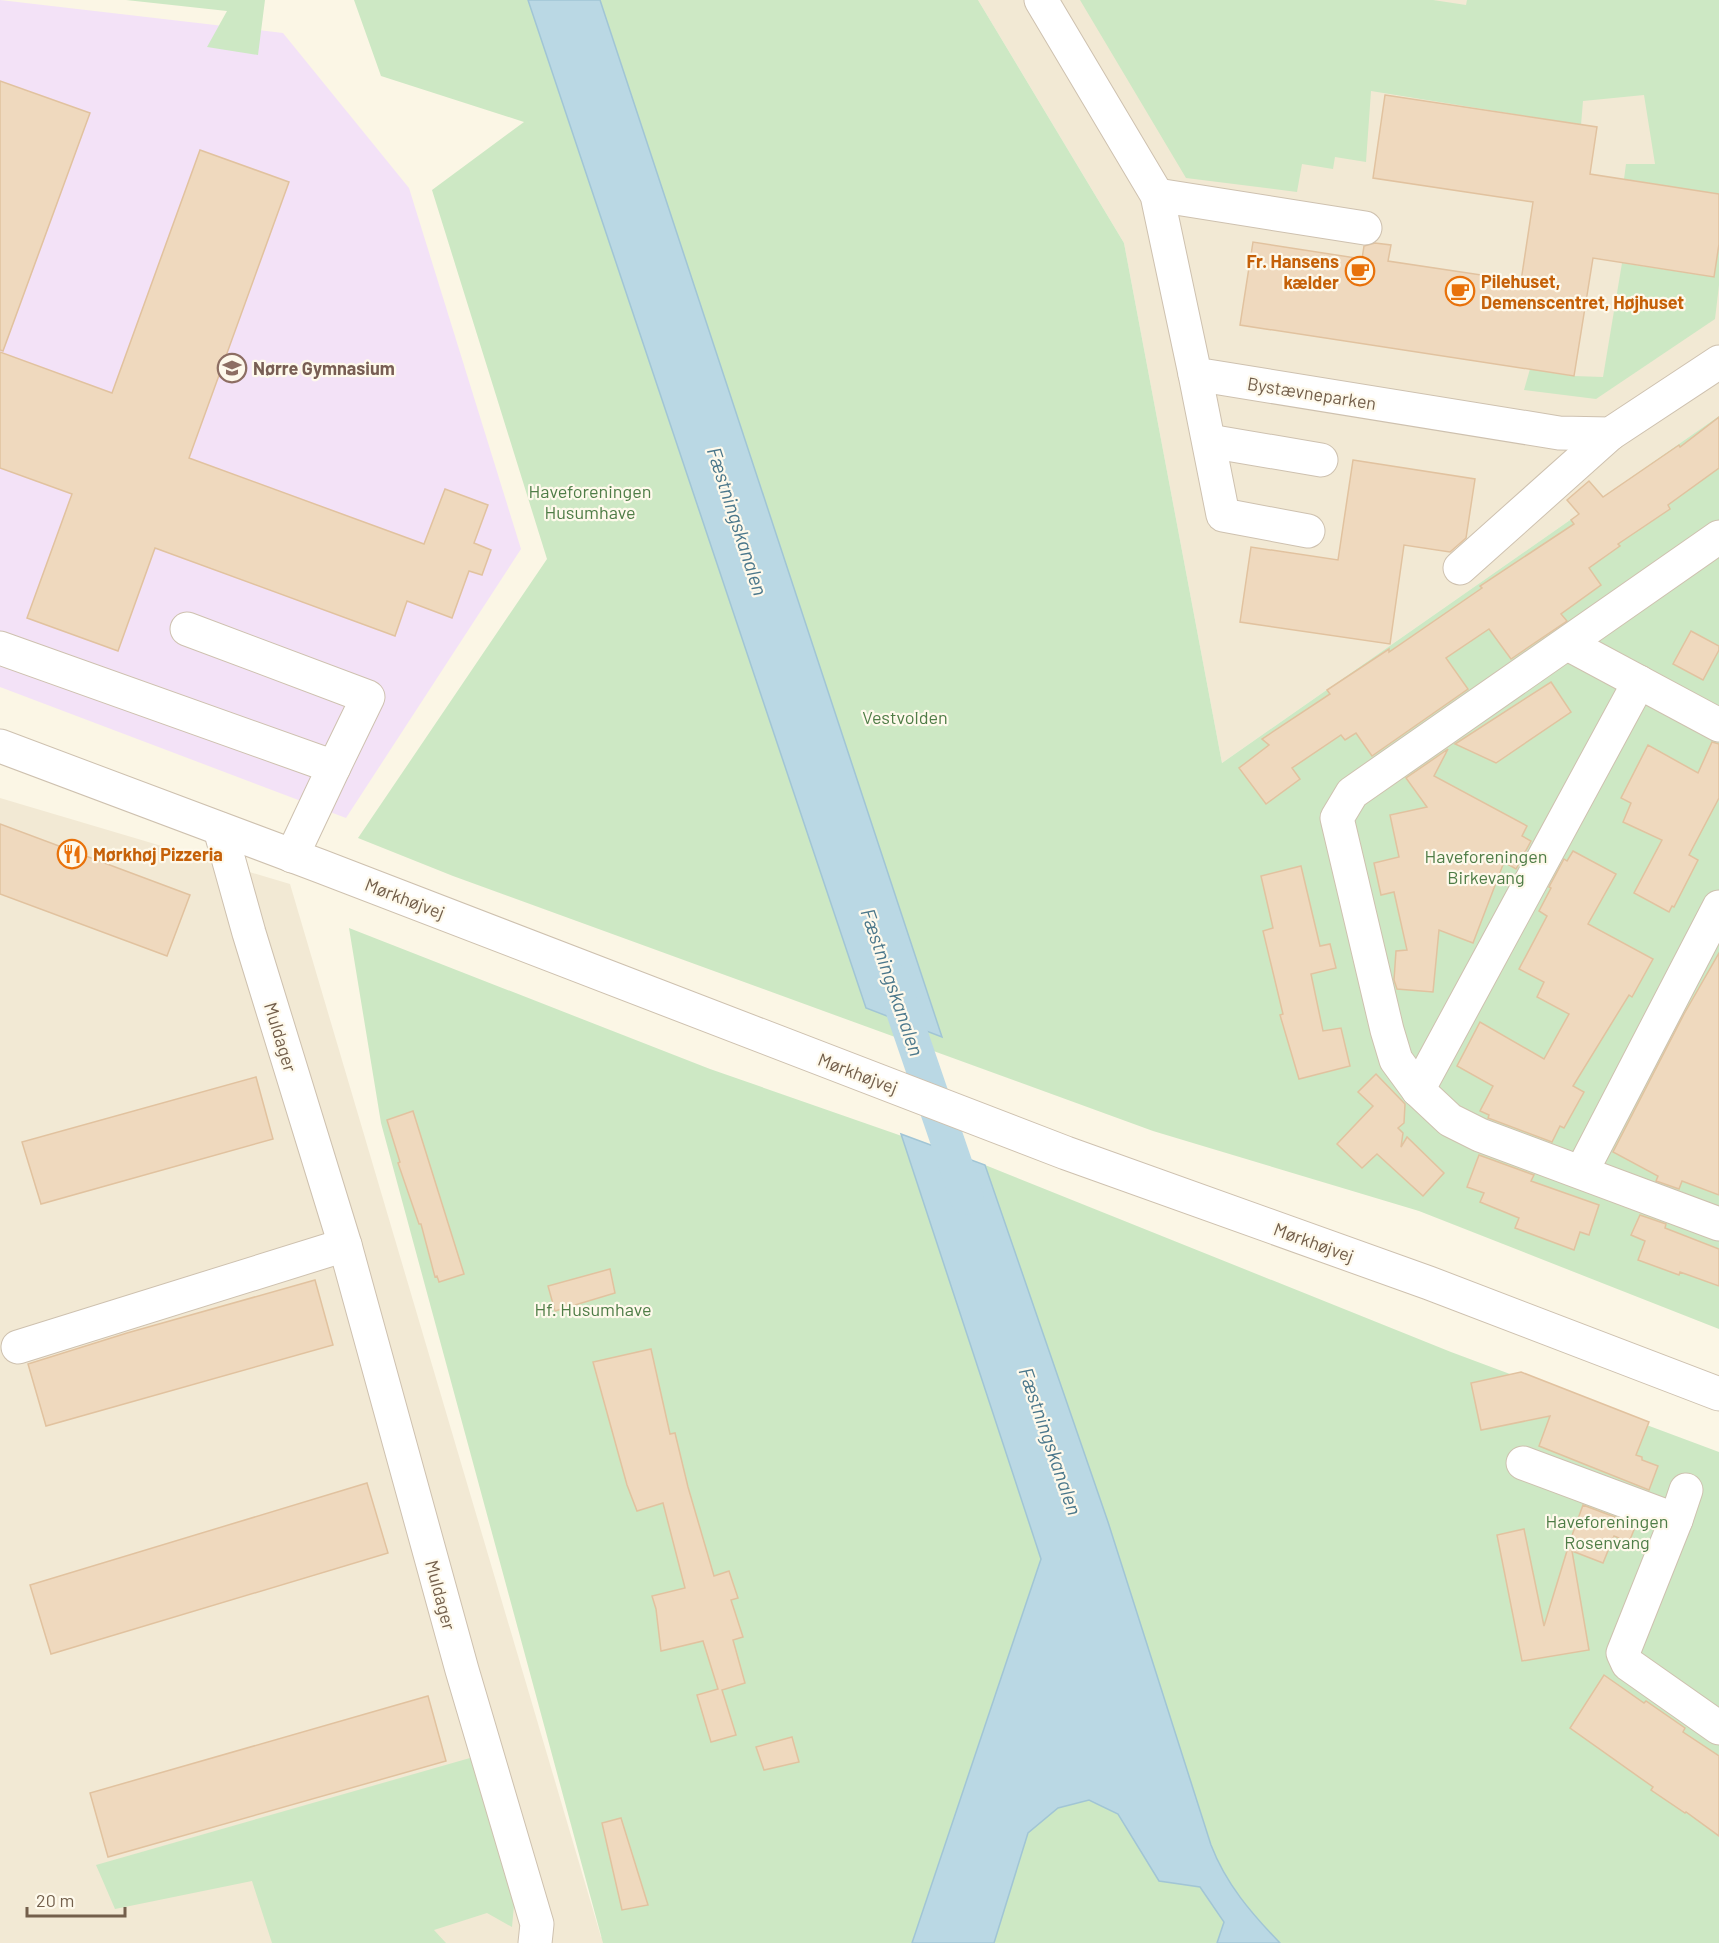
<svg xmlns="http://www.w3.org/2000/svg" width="1719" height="1943" font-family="Barlow,sans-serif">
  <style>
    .residential { fill: #f2e9d4 }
    .education { fill: #f3e2f7 }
    .green { fill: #cde8c4 }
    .water { fill: #bad8e4; stroke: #a1c5d5; stroke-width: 1.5 }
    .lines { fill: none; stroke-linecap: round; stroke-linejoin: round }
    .canal { stroke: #bad8e4; stroke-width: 34 }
    .building { fill: #efd9be; stroke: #e1c29f; stroke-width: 1.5 }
    .minor-casing { stroke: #cec1af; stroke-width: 35 }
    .minor { stroke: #fff; stroke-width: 33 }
    .labels { text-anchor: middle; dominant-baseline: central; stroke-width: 4.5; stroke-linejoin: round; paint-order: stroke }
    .food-label { font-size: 18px; font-weight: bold; fill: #c56008; stroke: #fef9eb; text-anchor: start }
    .education-label { font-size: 18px; font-weight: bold; fill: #785e54; stroke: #fef9eb; text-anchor: start }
    .street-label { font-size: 18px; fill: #735f4b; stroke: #fef9eb }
    .park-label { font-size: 18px; fill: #4f7d47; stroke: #fef9eb }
    .water-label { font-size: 20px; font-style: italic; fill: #4a778b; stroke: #fef9eb }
  </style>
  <rect width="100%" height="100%" fill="#fbf6e5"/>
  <!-- residential -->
  <g class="residential">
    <path d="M978,0H1719V416L1222,763L1124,243Z"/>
    <path d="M0,798L290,884L601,1937L718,1935L715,1943H0Z"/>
  </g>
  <!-- education -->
  <path class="education" d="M0,0L283,33L409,188L521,549L346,818L0,687Z"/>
  <!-- green -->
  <g class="green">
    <path d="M126,0H265L258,55L207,47L227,11Z"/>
    <path d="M354,0H978L1124,243L1222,763L1719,416V1329L1419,1211L1153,1131L453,876L358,838L547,559L432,190L524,122L381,76Z"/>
    <path d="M1080,0H1433L1466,5L1467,0H1719V194L1624,179L1626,164H1655L1644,95L1583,101L1581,125L1371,91L1366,162L1335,157L1333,169L1302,164L1297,192L1186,178Z"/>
    <path d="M1719,244V285L1715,319L1596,399L1524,390L1530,369L1574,376L1603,377L1622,263L1714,277Z"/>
    <path d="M349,928L710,1069L985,1165L1451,1352L1719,1452V1943H603L381,1123Z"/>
    <path d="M477,1756L515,1894L512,1927L487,1913L434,1930L446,1943H272L252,1881L115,1909L96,1865Z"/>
  </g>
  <!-- water -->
  <g class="water">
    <path d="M528,0H600L942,1037L866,1008Z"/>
    <path d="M901,1134L985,1165L1108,1522L1211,1845C1226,1884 1251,1913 1280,1943H1217L1224,1922L1200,1887L1159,1881L1118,1814L1089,1800L1058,1808L1028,1833L994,1943H912L1041,1559Z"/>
  </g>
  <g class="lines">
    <!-- canal -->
    <path class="canal" d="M892,979L967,1198"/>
  </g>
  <!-- building -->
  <g class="building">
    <path d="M0,81L90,113L3,351L0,350Z"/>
    <path d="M1385,95L1597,127L1590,174L1719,194V244L1714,277L1593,258L1574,376L1240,325L1253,242L1362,259L1364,246L1375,243L1391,245L1388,261L1521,281L1533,202L1373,178Z"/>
    <path d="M200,150L289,182L189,458L424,544L445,489L488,505L474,543L491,550L482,575L469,571L452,618L407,601L395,636L155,548L118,651L27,618L72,494L0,468V352L112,393Z"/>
    <path d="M1719,417V468L1668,505L1670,509L1618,544L1620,546L1589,568L1601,585L1561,614L1567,621L1511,659L1489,629L1446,658L1468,689L1372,756L1356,733L1345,740L1341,735L1292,768L1300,779L1266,804L1239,768L1269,745L1262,739L1330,694L1327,690L1389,649V652L1482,588L1480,586L1574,524L1571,520L1579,514L1567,500L1589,481L1603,497L1679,445L1680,447Z"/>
    <path d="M1353,460L1475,479L1466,538L1450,552L1404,545L1390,644L1240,622L1251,547L1338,560Z"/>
    <path d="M1691,631L1719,646V650L1703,680L1673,664Z"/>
    <path d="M1551,682L1571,712L1496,763L1455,744Z"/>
    <path d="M1712,742L1719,744V798L1689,855L1698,860L1674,907L1672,906L1669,912L1634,893L1662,840L1623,822L1631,803L1621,798L1648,745L1698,773Z"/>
    <path d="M1448,749L1434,776L1527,826L1522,836L1531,841L1516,869L1504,862L1473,943L1439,930L1433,992L1397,989L1394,980L1396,951L1407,950L1394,892L1381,895L1374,863L1399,857L1390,815L1427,807L1406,778Z"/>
    <path d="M0,824L190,895L167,956L0,894Z"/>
    <path d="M1573,851L1616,874L1588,924L1653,959L1632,997L1629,995L1573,1086L1584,1092L1564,1128L1560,1126L1552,1142L1488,1118L1489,1115L1480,1111L1493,1086L1457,1066L1480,1022L1544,1059L1569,1014L1537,997L1544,982L1519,969L1547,916L1539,911L1551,888L1549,887L1564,859L1567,861Z"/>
    <path d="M1301,866L1320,946L1330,944L1336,968L1311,974L1323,1031L1341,1028L1350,1066L1299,1079L1280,1015L1283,1014L1263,931L1273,928L1261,876Z"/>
    <path d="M1719,953V1195L1682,1181L1679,1189L1656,1181L1658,1176L1613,1152L1684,1014Z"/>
    <path d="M1376,1074L1405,1104L1404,1123L1398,1128L1403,1133L1401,1147L1407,1137L1444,1173L1423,1196L1377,1154L1362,1168L1337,1144L1373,1106L1358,1092Z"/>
    <path d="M256,1077L273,1139L41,1204L22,1142Z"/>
    <path d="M413,1111L464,1274L439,1282L437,1276L435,1277L421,1224H419L398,1163L400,1162L387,1120Z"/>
    <path d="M1479,1155L1534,1175L1531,1181L1599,1205L1589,1235L1580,1232L1574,1250L1515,1228L1519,1218L1480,1202L1484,1193L1467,1187Z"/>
    <path d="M1640,1215L1666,1224L1665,1228L1719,1249V1286L1680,1272L1679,1275L1638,1260L1645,1241L1631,1235Z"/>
    <path d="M610,1269L615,1293L555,1311L548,1286Z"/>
    <path d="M315,1280L333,1345L46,1426L28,1364L127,1333Z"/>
    <path d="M651,1349L670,1434L675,1433L688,1487L714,1576L729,1571L738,1598L731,1600L743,1637L733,1640L745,1683L722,1690L736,1735L711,1742L697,1695L718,1689L703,1641L661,1651L656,1609L652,1596L685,1588L663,1503L637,1511L627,1485L593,1362Z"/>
    <path d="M1521,1372L1649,1422L1636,1455L1642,1457V1460L1658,1466L1649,1490L1539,1446L1550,1416L1481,1430L1471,1383Z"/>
    <path d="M367,1483L388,1553L51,1654L30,1585Z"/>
    <path d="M1583,1505L1636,1525L1629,1542L1614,1536L1603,1563L1572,1551L1589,1650L1522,1661L1497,1535L1524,1529L1544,1626L1570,1541Z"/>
    <path d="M1604,1675L1644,1703L1646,1701L1685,1728L1683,1732L1719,1756V1836L1686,1812L1685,1813L1651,1790L1653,1787L1570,1728Z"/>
    <path d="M428,1696L446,1761L108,1857L90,1793Z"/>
    <path d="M792,1737L799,1762L764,1770L756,1747Z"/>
    <path d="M621,1818L648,1905L622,1910L602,1823Z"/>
  </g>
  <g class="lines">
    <!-- minor casing -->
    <g class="minor-casing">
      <g id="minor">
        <path d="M1041,0L1157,195L1195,374L1559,433L1610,434L1719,362"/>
        <path d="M1157,195L1365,228"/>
        <path d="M1195,374L1223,515L1308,531"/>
        <path d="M1209,441L1321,460"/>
        <path d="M1719,537L1352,793L1337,818L1387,1030L1396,1060L1418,1090L1450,1120L1480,1135L1719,1224"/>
        <path d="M1460,568L1610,434"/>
        <path d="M1568,644L1719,725"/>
        <path d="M0,648L334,767L368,697L187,629"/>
        <path d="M0,746L320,866L1066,1153L1429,1283L1719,1394"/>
        <path d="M220,829L249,933L345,1245L462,1670L537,1924L535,1943"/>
        <path d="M292,856L334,767"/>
        <path d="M1418,1090L1639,682"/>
        <path d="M1582,1171L1719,907"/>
        <path d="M18,1347L345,1245"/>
        <path d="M1523,1463L1676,1520"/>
        <path d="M1686,1490L1676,1520L1623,1653L1628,1664L1719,1728"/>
      </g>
    </g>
    <!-- minor -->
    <use href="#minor" class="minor"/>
  </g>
  <!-- icons -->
  <defs>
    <g id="cafe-ring" transform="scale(1.5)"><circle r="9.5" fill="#fef9eb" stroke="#e8710a" stroke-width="1.5"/><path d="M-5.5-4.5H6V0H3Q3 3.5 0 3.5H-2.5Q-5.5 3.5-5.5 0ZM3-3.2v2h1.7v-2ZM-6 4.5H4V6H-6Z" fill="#e8710a"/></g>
    <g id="school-ring" transform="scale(1.5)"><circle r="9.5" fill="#fef9eb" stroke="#8d6e63" stroke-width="1.5"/><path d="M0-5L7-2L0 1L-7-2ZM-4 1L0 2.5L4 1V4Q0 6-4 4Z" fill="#8d6e63"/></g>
    <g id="restaurant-ring" transform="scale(1.5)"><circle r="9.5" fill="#fef9eb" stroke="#e8710a" stroke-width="1.5"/><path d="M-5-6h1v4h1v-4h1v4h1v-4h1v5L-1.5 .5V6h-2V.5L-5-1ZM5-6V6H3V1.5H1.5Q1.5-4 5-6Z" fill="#e8710a"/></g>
  </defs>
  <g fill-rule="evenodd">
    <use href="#cafe-ring" x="1360" y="271"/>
    <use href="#cafe-ring" x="1460" y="291"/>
    <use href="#school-ring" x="232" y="368"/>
    <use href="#restaurant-ring" x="72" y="854"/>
  </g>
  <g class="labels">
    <!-- food labels -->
    <g class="food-label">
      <text x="1339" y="261" text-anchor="end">Fr. Hansens<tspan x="1339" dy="21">kælder</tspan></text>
      <text x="1481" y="281">Pilehuset,<tspan x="1481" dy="21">Demenscentret, Højhuset</tspan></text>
      <text x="93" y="854">Mørkhøj Pizzeria</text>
    </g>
    <!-- education labels -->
    <g class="education-label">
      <text x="253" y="368">Nørre Gymnasium</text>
    </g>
    <!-- street labels -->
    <g class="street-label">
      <text transform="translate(1312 393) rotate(9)">Bystævneparken</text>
      <text transform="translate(405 898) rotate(21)">Mørkhøjvej</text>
      <text transform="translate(281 1037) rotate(73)">Muldager</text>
      <text transform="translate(858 1073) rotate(21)">Mørkhøjvej</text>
      <text transform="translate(1314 1242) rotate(20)">Mørkhøjvej</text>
      <text transform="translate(441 1595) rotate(75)">Muldager</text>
    </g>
    <!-- park labels -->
    <g class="park-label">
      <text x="590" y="491">Haveforeningen<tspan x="590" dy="21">Husumhave</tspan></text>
      <text x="905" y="717">Vestvolden</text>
      <text x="1486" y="856">Haveforeningen<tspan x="1486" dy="21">Birkevang</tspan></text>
      <text x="593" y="1309">Hf. Husumhave</text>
      <text x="1607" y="1521">Haveforeningen<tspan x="1607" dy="21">Rosenvang</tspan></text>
    </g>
    <!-- water labels -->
    <g class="water-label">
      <text transform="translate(738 521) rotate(72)">Fæstningskanalen</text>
      <text transform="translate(893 982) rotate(71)">Fæstningskanalen</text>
      <text transform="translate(1051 1441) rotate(71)">Fæstningskanalen</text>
    </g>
  </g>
  <!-- scale -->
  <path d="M27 1907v9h98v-9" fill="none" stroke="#735f4b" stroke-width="3"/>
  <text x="36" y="1907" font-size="18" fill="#735f4b" stroke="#fef9eb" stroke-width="4.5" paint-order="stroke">20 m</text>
</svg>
